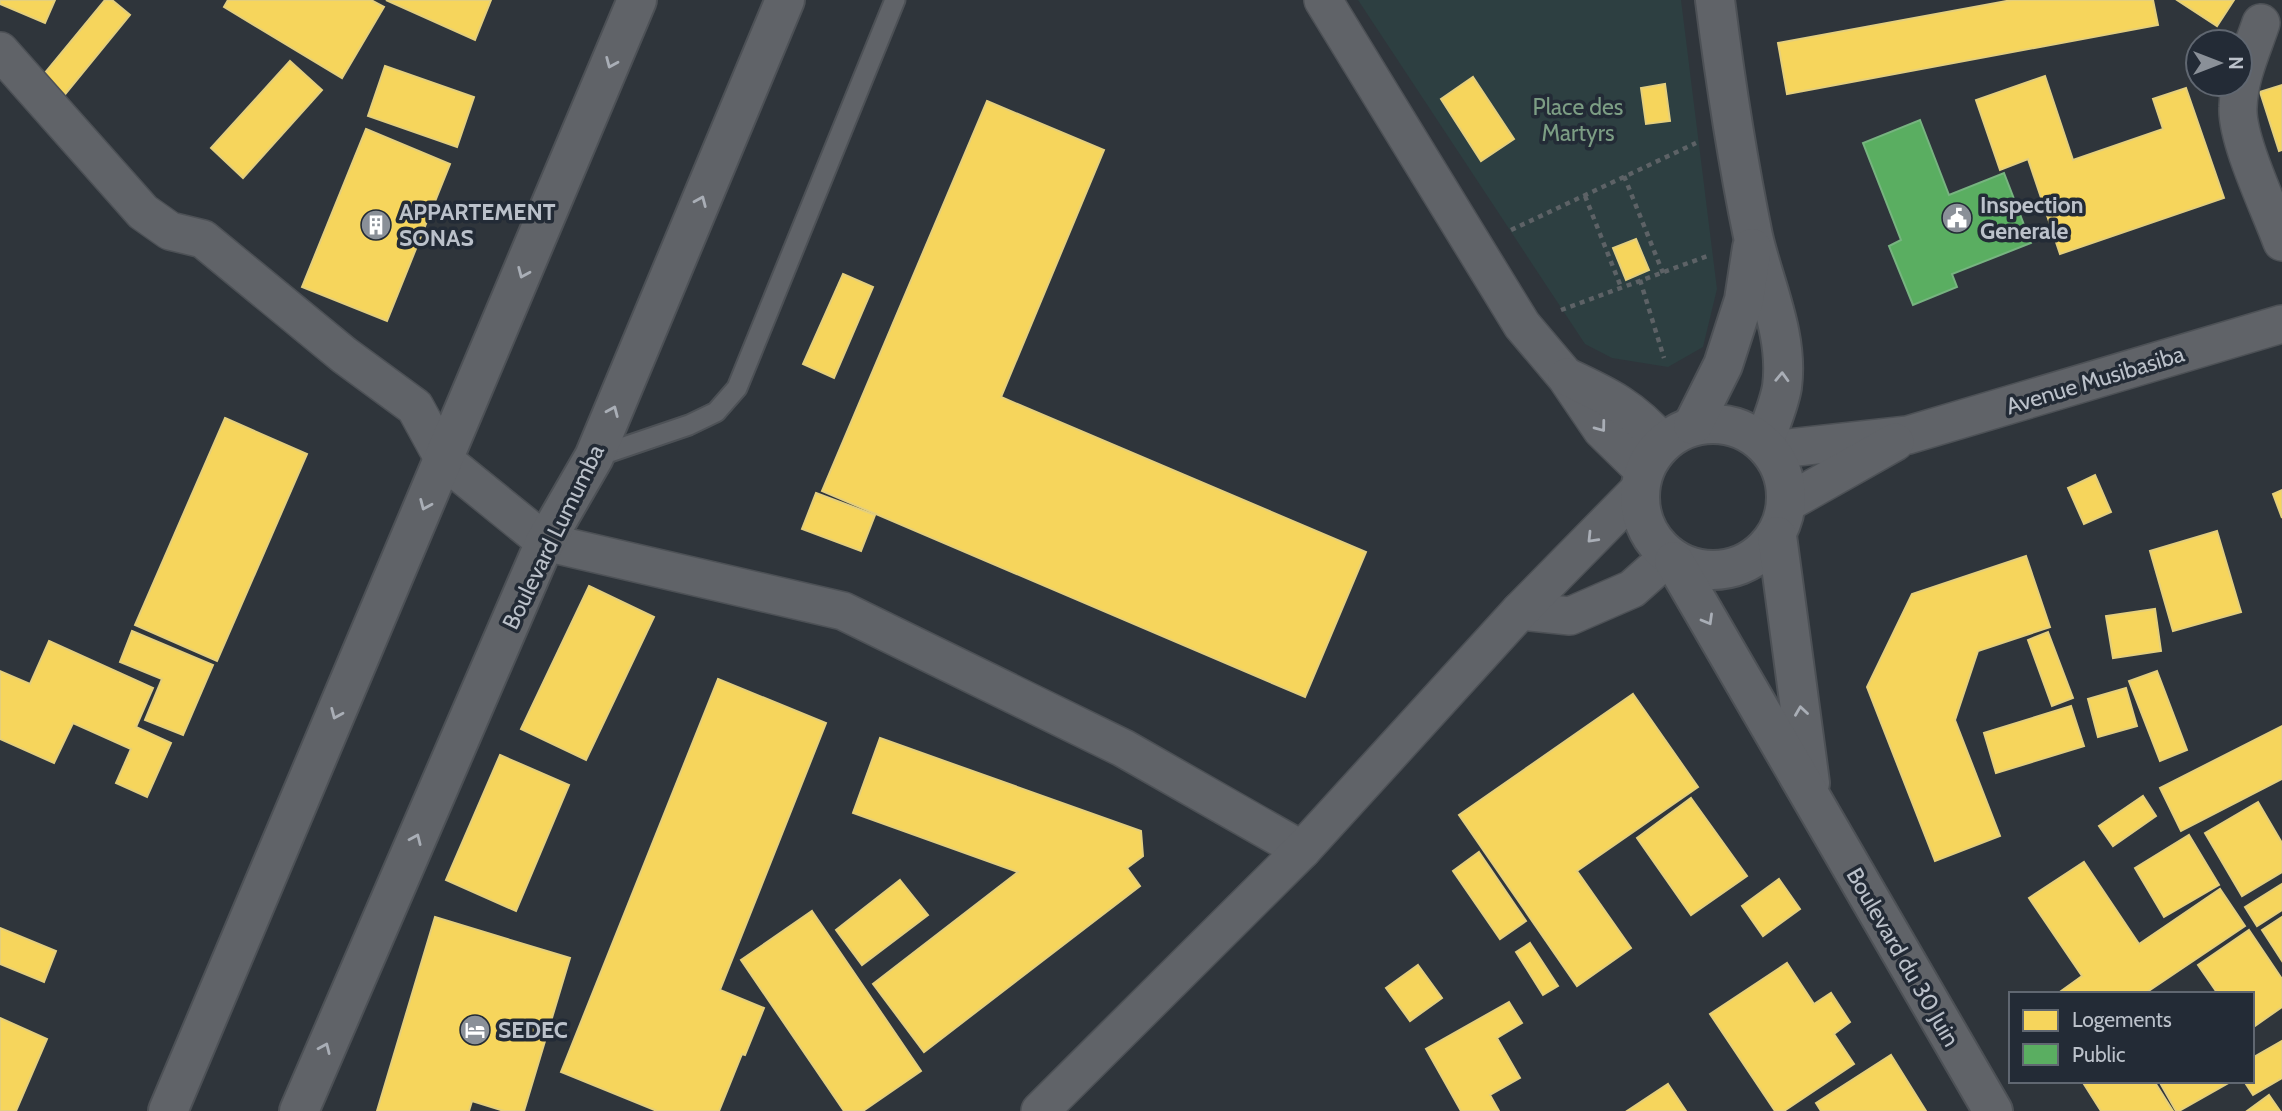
<svg xmlns="http://www.w3.org/2000/svg" width="2282" height="1111" font-family="Cabin,sans-serif">
  <style>
    .green { fill: #2d3f41 }
    .homes { fill: #f6d55c; stroke: #e4cf7d; stroke-width: 2 }
    .public { fill: #5aae61; stroke: #77b480; stroke-width: 2 }
    .lines { fill: none; stroke-linecap: round; stroke-linejoin: round }
    .service-casing { stroke: #4d5156; stroke-width: 23 }
    .minor-casing { stroke: #4d5156; stroke-width: 40 }
    .tertiary-casing { stroke: #4d5156; stroke-width: 42 }
    .path { stroke: #5d6266; stroke-width: 4.5; stroke-dasharray: 5 5; stroke-linecap: butt }
    .service { stroke: #606368; stroke-width: 19 }
    .minor { stroke: #606368; stroke-width: 37 }
    .tertiary { stroke: #606368; stroke-width: 38 }
    .oneway { stroke: #a9aeb6 }
    .labels { text-anchor: middle; dominant-baseline: central; stroke-width: 7; stroke-linejoin: round; paint-order: stroke }
    .park-label { font-size: 23px; fill: #7c9d84; stroke: #232b36 }
    .poi-label { font-size: 23px; font-weight: bold; fill: #bbc1ca; stroke: #232b36; text-anchor: start }
    .street-label { font-size: 23px; fill: #bbc1ca; stroke: #232b36 }
  </style>
  <rect width="100%" height="100%" fill="#2f353b"/>
  <!-- green -->
  <path class="green" d="M1358,0H1681L1717,289L1703,347L1668,367L1612,358L1585,344Z"/>
  <!-- homes -->
  <g class="homes">
    <path d="M0,0H55L45,23L0,4Z"/>
    <path d="M105,0H112L130,15L62,98L39,80Z"/>
    <path d="M228,0H371L384,7L342,78L224,7Z"/>
    <path d="M386,0H491L475,40Z"/>
    <path d="M2012,0H2153L2158,25L1787,94L1778,43Z"/>
    <path d="M2177,0H2234L2217,26Z"/>
    <path d="M290,61L322,90L243,178L211,148Z"/>
    <path d="M385,66L474,97L457,147L368,116Z"/>
    <path d="M2045,76L2073,160L2163,129L2153,99L2186,88L2224,198L2060,254L2028,159L2000,170L1976,100Z"/>
    <path d="M1473,77L1514,139L1481,161L1441,99Z"/>
    <path d="M1665,84L1670,121L1646,124L1641,88Z"/>
    <path d="M2282,85V150L2279,151L2260,92Z"/>
    <path d="M987,101L1104,150L1001,397L1366,552L1305,697L822,491Z"/>
    <path d="M366,129L450,164L387,321L302,287Z"/>
    <path d="M1636,239L1649,270L1626,280L1613,248Z"/>
    <path d="M843,274L873,287L834,378L803,364Z"/>
    <path d="M225,418L307,454L217,661L135,625Z"/>
    <path d="M2095,475L2111,512L2084,524L2068,488Z"/>
    <path d="M2282,490V518L2273,494Z"/>
    <path d="M816,493L875,515L861,551L802,529Z"/>
    <path d="M2217,531L2241,612L2173,631L2150,551Z"/>
    <path d="M2026,556L2050,627L1978,651L1955,720L2000,836L1935,861L1867,687L1912,594Z"/>
    <path d="M589,586L654,617L586,760L521,729Z"/>
    <path d="M2155,609L2161,651L2113,658L2106,616Z"/>
    <path d="M132,631L213,665L183,735L145,720L162,679L120,662Z"/>
    <path d="M2048,632L2073,698L2052,706L2028,640Z"/>
    <path d="M49,641L153,688L136,727L171,743L147,797L116,783L131,749L73,723L54,763L0,739V671L30,684Z"/>
    <path d="M2157,671L2187,750L2160,761L2129,681Z"/>
    <path d="M718,679L826,723L720,990L764,1008L745,1055L742,1054L719,1111H657L561,1072Z"/>
    <path d="M2126,688L2137,726L2098,737L2088,699Z"/>
    <path d="M1633,694L1698,787L1577,871L1631,948L1577,986L1459,815Z"/>
    <path d="M2071,706L2084,746L1996,773L1984,733Z"/>
    <path d="M2282,726V779L2181,831L2160,788Z"/>
    <path d="M880,738L1141,831L1143,856L1127,868L1140,886L924,1052L873,984L1018,872L853,813Z"/>
    <path d="M500,755L569,785L516,911L446,880Z"/>
    <path d="M2143,796L2156,816L2113,846L2099,826Z"/>
    <path d="M1691,798L1747,876L1691,915L1637,838Z"/>
    <path d="M2258,802L2282,843V872L2242,896L2205,833Z"/>
    <path d="M2189,835L2219,885L2164,917L2135,868Z"/>
    <path d="M1479,852L1526,921L1500,939L1453,871Z"/>
    <path d="M2084,862L2139,944L2220,889L2245,926L2144,994H2057L2082,976L2029,898Z"/>
    <path d="M1779,879L1800,909L1763,936L1742,906Z"/>
    <path d="M900,880L928,915L862,965L836,930Z"/>
    <path d="M2282,884V910L2257,926L2245,907Z"/>
    <path d="M812,911L921,1071L863,1111H844L741,960Z"/>
    <path d="M435,917L570,958L524,1111H504L472,1101L469,1111H377Z"/>
    <path d="M2282,917V961L2262,930Z"/>
    <path d="M0,928L56,951L44,982L0,964Z"/>
    <path d="M2249,930L2282,979V1007L2252,1028V994H2218L2198,965Z"/>
    <path d="M1530,943L1558,986L1543,995L1516,952Z"/>
    <path d="M1787,963L1814,1004L1831,993L1850,1022L1834,1034L1854,1064L1784,1111H1775L1710,1014Z"/>
    <path d="M1418,965L1442,998L1410,1021L1386,988Z"/>
    <path d="M1509,1002L1522,1023L1497,1038L1520,1078L1490,1095L1499,1111H1461L1426,1049Z"/>
    <path d="M0,1018L47,1039L16,1111H0Z"/>
    <path d="M2282,1041V1078L2253,1095L2244,1081H2252V1058Z"/>
    <path d="M1891,1055L1926,1111H1821L1816,1103Z"/>
    <path d="M2082,1081H2154L2173,1111H2101Z"/>
    <path d="M2159,1081H2232L2179,1111H2176Z"/>
    <path d="M1668,1084L1686,1111H1627Z"/>
    <path d="M2269,1095L2280,1111H2247Z"/>
  </g>
  <!-- public -->
  <path class="public" d="M1920,120L1949,195L2004,173L2031,243L1952,274L1957,287L1913,305L1889,246L1901,240L1863,143Z"/>
  <g class="lines">
    <!-- service casing -->
    <g class="service-casing">
      <path id="service" d="M595,457L689,425L716,412L737,388L895,0"/>
    </g>
    <!-- minor casing -->
    <g class="minor-casing">
      <g id="minor">
        <path d="M1323,0L1522,325L1566,377L1602,430L1644,471"/>
        <path d="M2261,23C2252,50 2239,77 2238,107C2236,139 2270,209 2282,242"/>
        <path d="M0,51L143,212L170,231L203,239L344,355L415,407L444,460L545,542L843,611L1123,748L1302,850"/>
        <path d="M1567,377C1608,396 1633,408 1663,443"/>
        <path d="M1770,450L1908,435L2282,324"/>
        <path d="M1787,503L1895,442"/>
        <path d="M1520,611L1570,616L1632,589L1668,557"/>
        <path d="M1040,1111L1302,850L1520,611L1640,489"/>
      </g>
    </g>
    <!-- tertiary casing -->
    <g class="tertiary-casing">
      <g id="tertiary">
        <path d="M1715,0C1725,79 1737,158 1753,236C1764,285 1789,335 1782,387C1779,405 1770,425 1764,443"/>
        <circle cx="1713" cy="497" r="73"/>
        <path d="M1693,425L1723,365L1744,300L1752,248"/>
        <path d="M1777,536L1810,783"/>
        <path d="M1674,561L1993,1111"/>
        <path d="M168,1111L637,0"/>
        <path d="M299,1111L545,542L594,457L785,0"/>
      </g>
    </g>
    <!-- path -->
    <g class="path">
      <path d="M1624,176L1663,273"/>
      <path d="M1585,196L1621,287"/>
      <path d="M1511,230L1696,143"/>
      <path d="M1640,280L1664,358"/>
      <path d="M1561,310L1710,255"/>
    </g>
    <!-- service -->
    <use href="#service" class="service"/>
    <!-- minor -->
    <use href="#minor" class="minor"/>
    <!-- tertiary -->
    <use href="#tertiary" class="tertiary"/>
  </g>
  <!-- one-way arrows -->
  <defs><path id="oneway-chevron" d="M-2-3.5L2.5 0L-2 3.5" fill="none" stroke-width="1.6" stroke-linecap="round" stroke-linejoin="round" transform="scale(1.75)"/></defs>
  <g class="oneway">
    <use href="#oneway-chevron" transform="translate(611 63) rotate(113)"/>
    <use href="#oneway-chevron" transform="translate(701 201) rotate(-67)"/>
    <use href="#oneway-chevron" transform="translate(523 273) rotate(113)"/>
    <use href="#oneway-chevron" transform="translate(1782 377) rotate(-88)"/>
    <use href="#oneway-chevron" transform="translate(613 411) rotate(-67)"/>
    <use href="#oneway-chevron" transform="translate(1601 427) rotate(53)"/>
    <use href="#oneway-chevron" transform="translate(425 505) rotate(113)"/>
    <use href="#oneway-chevron" transform="translate(1592 538) rotate(134)"/>
    <use href="#oneway-chevron" transform="translate(1708 620) rotate(60)"/>
    <use href="#oneway-chevron" transform="translate(1801 711) rotate(-98)"/>
    <use href="#oneway-chevron" transform="translate(336 714) rotate(113)"/>
    <use href="#oneway-chevron" transform="translate(416 839) rotate(-66)"/>
    <use href="#oneway-chevron" transform="translate(325 1048) rotate(-66)"/>
  </g>
  <!-- icons -->
  <defs>
    <g id="civic-disc" transform="scale(1.575)"><circle r="9.5" fill="#8a9098" stroke="#232b36"/><path d="M-.6-6.5H3V-4.5H.6V-3L4-1V1h2V6H-6V1h2V-1L-.6-3ZM-1.2 2.5V6h2.4V2.5Z" fill="#fff"/></g>
    <g id="building-disc" transform="scale(1.575)"><circle r="9.5" fill="#8a9098" stroke="#232b36"/><path d="M-4-6H4V6H1V3H-1V6H-4ZM-2.5-4.3h1.7v1.8h-1.7ZM.8-4.3h1.7v1.8H.8ZM-2.5-1h1.7V.8h-1.7ZM.8-1h1.7V.8H.8Z" fill="#fff"/></g>
    <g id="hotel-disc" transform="scale(1.575)"><circle r="9.5" fill="#8a9098" stroke="#232b36"/><path d="M-6-4.5h1.5V1H6V5H4.5V3h-9V5H-6ZM-4 0a1.8 1.8 0 1 1 3.6 0ZM.5 0V-2.5h3Q6-2.5 6 0Z" fill="#fff"/></g>
  </defs>
  <g fill-rule="evenodd">
    <use href="#civic-disc" x="1957" y="218"/>
    <use href="#building-disc" x="376" y="225"/>
    <use href="#hotel-disc" x="475" y="1030"/>
  </g>
  <g class="labels">
    <!-- park labels -->
    <g class="park-label">
      <text x="1578" y="107">Place des<tspan x="1578" dy="26">Martyrs</tspan></text>
    </g>
    <!-- poi labels -->
    <g class="poi-label">
      <text x="1980" y="205">Inspection<tspan x="1980" dy="26">Generale</tspan></text>
      <text x="399" y="212">APPARTEMENT<tspan x="399" dy="26">SONAS</tspan></text>
      <text x="498" y="1030">SEDEC</text>
    </g>
    <!-- street labels -->
    <g class="street-label">
      <text transform="translate(2095 380) rotate(-17)">Avenue Musibasiba</text>
      <text transform="translate(553 537) rotate(-64)">Boulevard Lumumba</text>
      <text transform="translate(1903 957) rotate(60)">Boulevard du 30 Juin</text>
    </g>
  </g>
  <!-- legend -->
  <rect x="2009" y="992" width="245" height="91" fill="#232b36" stroke="#606771" stroke-width="2"/>
  <rect x="2023" y="1010" width="35" height="21" fill="#f6d55c" stroke="#606771" stroke-width="2"/>
  <text x="2072" y="1027" font-size="21" fill="#bbc1ca">Logements</text>
  <rect x="2023" y="1044" width="35" height="21" fill="#5aae61" stroke="#606771" stroke-width="2"/>
  <text x="2072" y="1062" font-size="21" fill="#bbc1ca">Public</text>
  <!-- north arrow -->
  <g transform="translate(2219 63) rotate(90)"><circle r="33" fill="#232b36" stroke="#606771" stroke-width="2"/>
  <path d="M0-5L12 26L0 18L-12 26Z" fill="#8a9098"/>
  <text y="-10" font-size="19" font-weight="bold" text-anchor="middle" fill="#bbc1ca">N</text>
  </g>
</svg>
